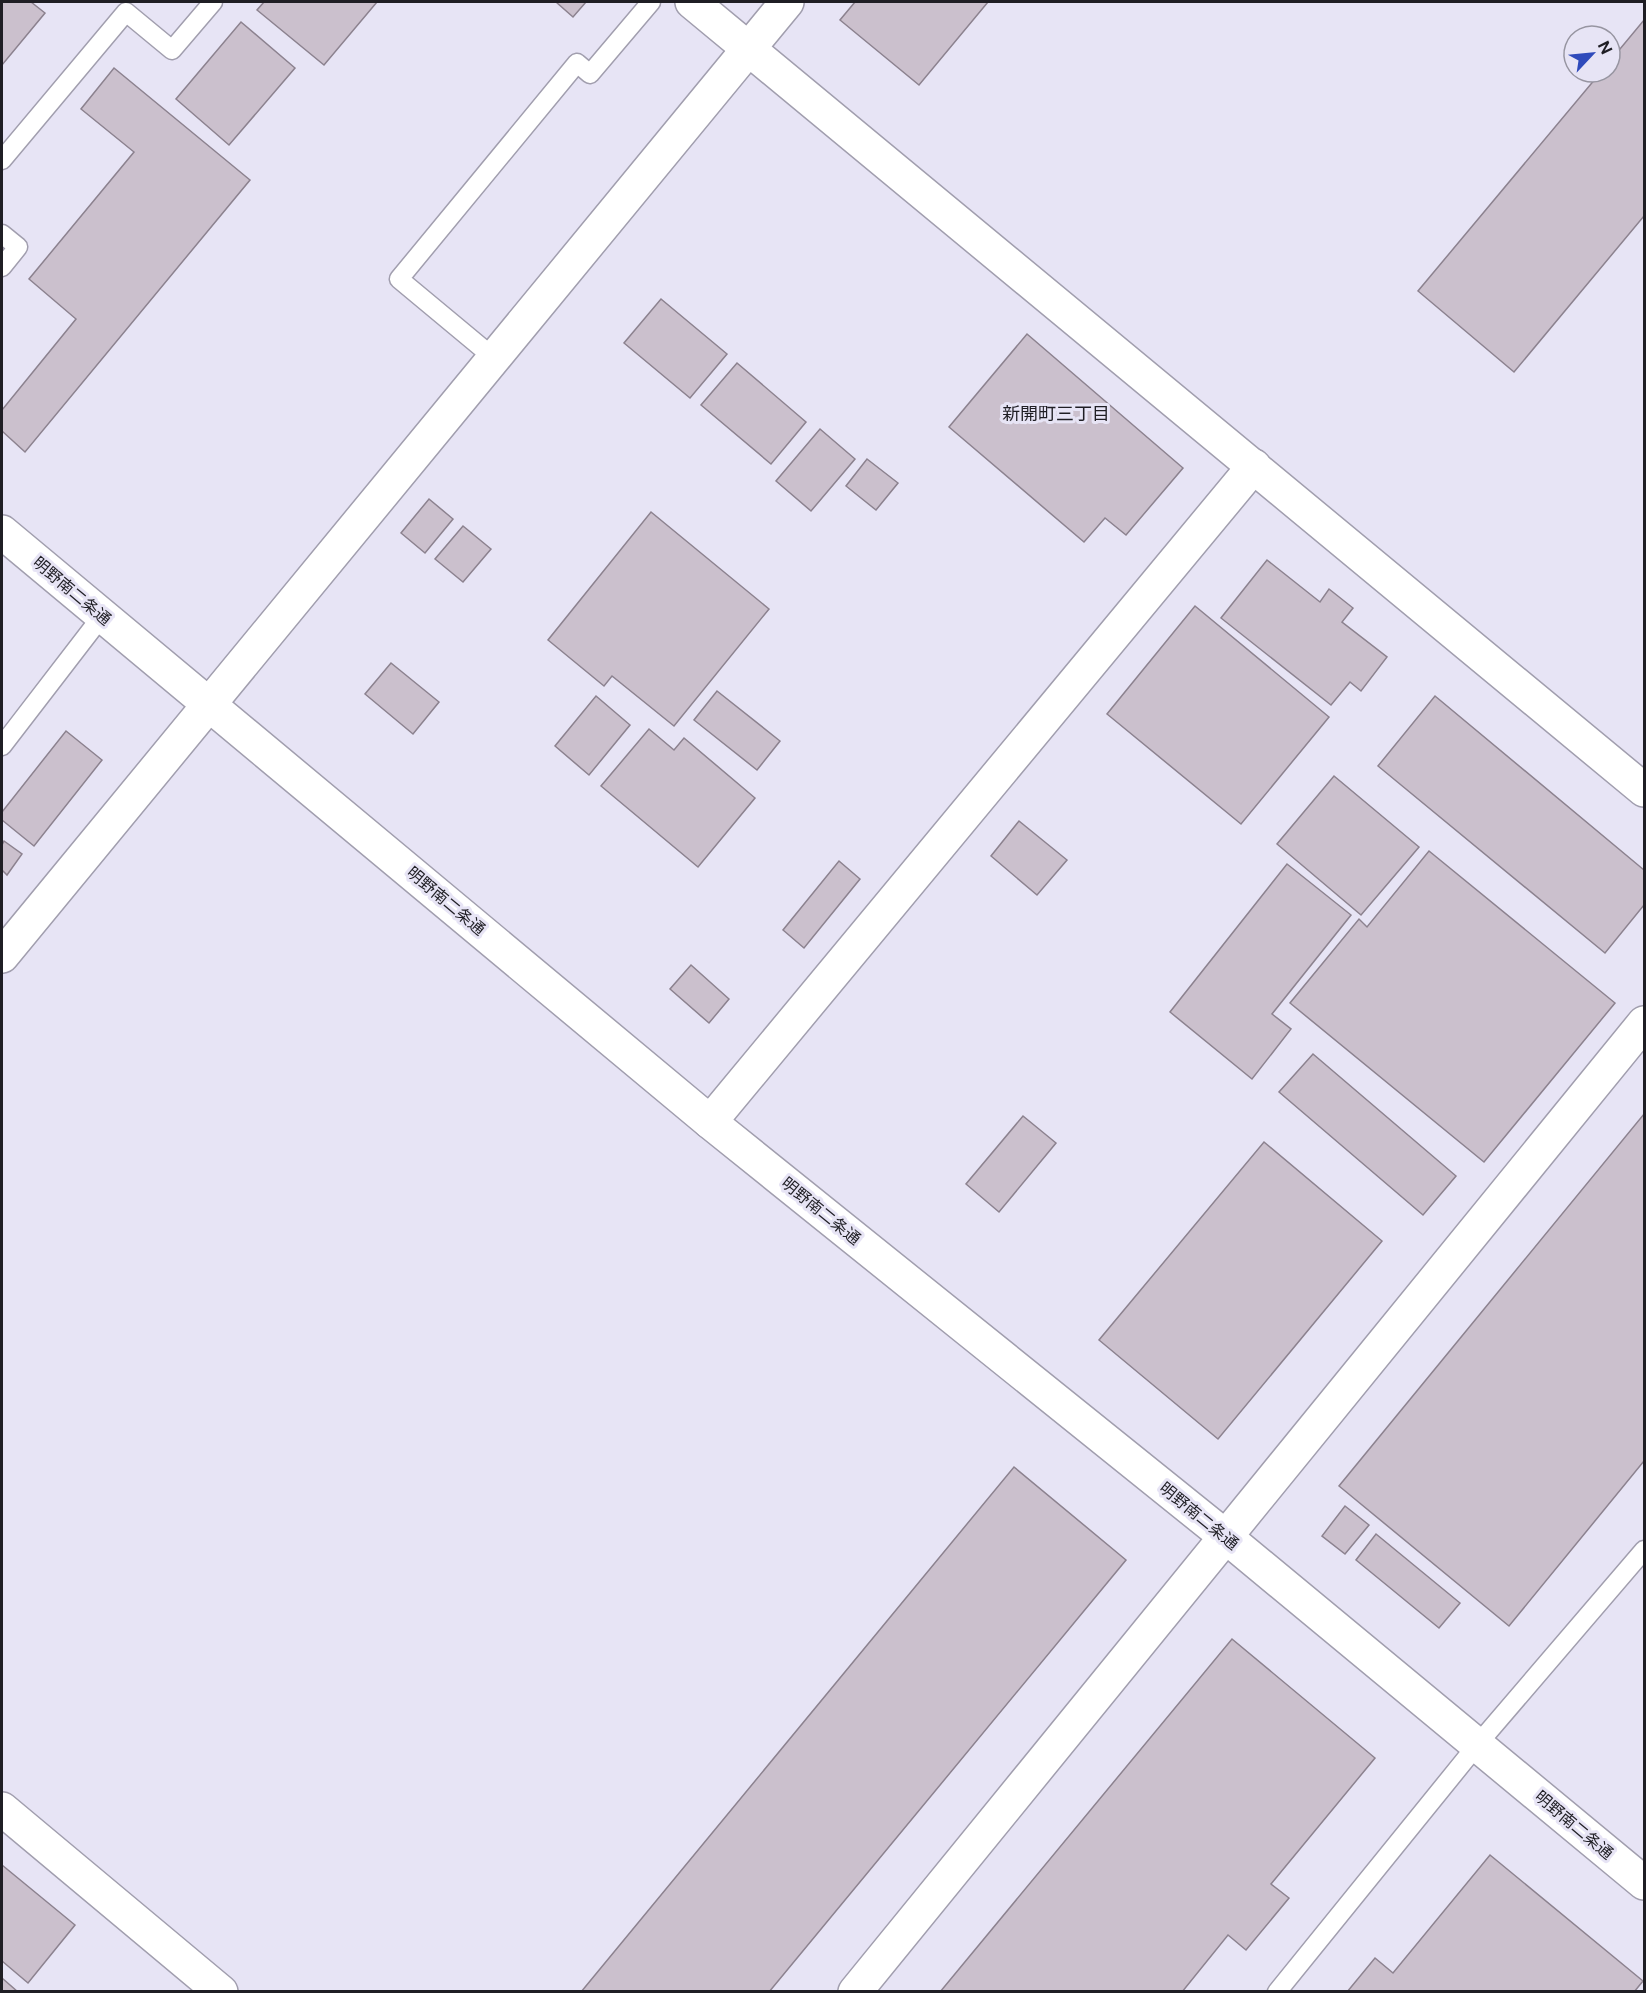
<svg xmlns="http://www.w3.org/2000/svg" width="1646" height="1993" font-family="'Public Sans','Noto Sans JP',sans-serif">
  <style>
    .building { fill: #cbc0cd; stroke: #8c828f; stroke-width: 1.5 }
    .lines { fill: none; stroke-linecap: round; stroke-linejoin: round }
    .lane-casing { stroke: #a19eae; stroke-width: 21 }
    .street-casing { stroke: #a19eae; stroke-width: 36 }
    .secondary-casing { stroke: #a19eae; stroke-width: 36 }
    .lane { stroke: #fff; stroke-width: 18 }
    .street { stroke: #fff; stroke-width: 33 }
    .secondary { stroke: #fff; stroke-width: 33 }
    .labels { text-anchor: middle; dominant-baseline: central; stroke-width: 6; stroke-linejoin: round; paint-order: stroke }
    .street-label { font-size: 16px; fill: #1f1e24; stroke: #e7e4f5 }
    .neighbourhood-label { font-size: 18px; fill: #1f1e24; stroke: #e7e4f5 }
  </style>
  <rect width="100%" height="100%" fill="#e7e4f5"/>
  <!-- building -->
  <g class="building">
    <path d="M2,2H31L45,13L2,65Z"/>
    <path d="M264,2H377L324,65L257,10Z"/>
    <path d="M556,2H586L573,17Z"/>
    <path d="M855,2H988L919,85L840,20Z"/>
    <path d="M1644,20V216L1514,372L1418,291L1601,72H1610V61Z"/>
    <path d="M241,22L295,68L229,145L176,99Z"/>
    <path d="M114,68L250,180L25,452L2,431V410L76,319L29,279L134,152L81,109Z"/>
    <path d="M661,299L727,354L690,398L624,343Z"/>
    <path d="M1027,334L1183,468L1126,535L1105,518L1084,542L949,427Z"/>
    <path d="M737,363L806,422L771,464L701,405Z"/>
    <path d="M820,429L855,459L811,511L776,481Z"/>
    <path d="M867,459L898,483L876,510L846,486Z"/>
    <path d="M429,499L453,519L425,553L401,533Z"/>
    <path d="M651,512L769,609L674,726L612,676L604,686L548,640Z"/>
    <path d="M463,526L491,549L463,582L435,559Z"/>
    <path d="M1267,560L1320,602L1329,589L1353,608L1342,622L1387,657L1361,691L1350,682L1331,705L1221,618Z"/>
    <path d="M1195,606L1329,717L1241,824L1107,714Z"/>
    <path d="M391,663L439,702L413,734L365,694Z"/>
    <path d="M717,691L780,741L757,770L694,720Z"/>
    <path d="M596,696L630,725L589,775L555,746Z"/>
    <path d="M1435,696L1644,870V905L1605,953L1378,766Z"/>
    <path d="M649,729L674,750L684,738L755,798L698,867L601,786Z"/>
    <path d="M66,731L102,760L34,846L2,820V812Z"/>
    <path d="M1334,776L1419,847L1361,915L1277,844Z"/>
    <path d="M1019,821L1067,860L1037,895L991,856Z"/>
    <path d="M4,841L22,854L7,875L2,870V845Z"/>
    <path d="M1429,851L1615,1003L1484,1162L1290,1003L1359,919L1367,927Z"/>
    <path d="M839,861L860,879L804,948L783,930Z"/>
    <path d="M1287,864L1351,915L1272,1014L1291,1029L1252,1079L1170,1012Z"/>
    <path d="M691,965L729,999L709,1023L670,989Z"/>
    <path d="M1313,1054L1456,1176L1423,1215L1279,1092Z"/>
    <path d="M1644,1114V1461L1509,1626L1339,1486Z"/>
    <path d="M1023,1116L1056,1143L999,1212L966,1184Z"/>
    <path d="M1264,1142L1382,1241L1218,1439L1099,1340Z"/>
    <path d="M1014,1467L1126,1560L769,1992H581Z"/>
    <path d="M1345,1506L1369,1525L1345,1554L1322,1536Z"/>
    <path d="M1376,1534L1460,1603L1439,1628L1356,1560Z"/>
    <path d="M1232,1639L1375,1758L1271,1884L1289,1898L1246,1950L1228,1935L1182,1992H940Z"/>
    <path d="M1490,1855L1643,1981L1634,1992H1347L1375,1958L1393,1973Z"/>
    <path d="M2,1865L75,1925L28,1983L2,1961Z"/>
    <path d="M2,1978L18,1992H2Z"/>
  </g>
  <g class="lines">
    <!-- lane casing -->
    <g class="lane-casing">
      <g id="lane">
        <path d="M2,160L126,12L172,50L213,2"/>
        <path d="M2,234L18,247L2,267"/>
        <path d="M494,358L399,279L577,63L590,74L651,2"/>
        <path d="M2,746L102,616"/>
        <path d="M1277,1992L1477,1745L1644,1550"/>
      </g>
    </g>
    <!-- street casing -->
    <g class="street-casing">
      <g id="street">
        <path d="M692,2L1644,790"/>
        <path d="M2,956L787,2"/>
        <path d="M710,1122L1254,466"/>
        <path d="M2,1809L221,1992"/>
        <path d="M855,1992L1644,1023"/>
      </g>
    </g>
    <!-- secondary casing -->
    <g class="secondary-casing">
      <path id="secondary" d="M2,532L710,1122L1226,1537L1644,1883"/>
    </g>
    <!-- lane -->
    <use href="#lane" class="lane"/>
    <!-- street -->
    <use href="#street" class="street"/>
    <!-- secondary -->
    <use href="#secondary" class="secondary"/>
  </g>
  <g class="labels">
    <!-- street labels -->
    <g class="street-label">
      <text transform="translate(72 591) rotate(40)">明野南二条通</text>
      <text transform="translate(446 901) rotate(40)">明野南二条通</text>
      <text transform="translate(821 1211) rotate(39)">明野南二条通</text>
      <text transform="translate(1199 1516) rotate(39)">明野南二条通</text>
      <text transform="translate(1574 1825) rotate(40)">明野南二条通</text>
    </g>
    <!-- neighbourhood labels -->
    <g class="neighbourhood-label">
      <text x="1056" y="413">新開町三丁目</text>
    </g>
  </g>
  <!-- border -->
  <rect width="1646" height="1993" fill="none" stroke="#1f1e24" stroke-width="6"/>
  <!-- north arrow -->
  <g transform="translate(1592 54) rotate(64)"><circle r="28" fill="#e7e4f5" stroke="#9795a1" stroke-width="1.5"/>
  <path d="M0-4.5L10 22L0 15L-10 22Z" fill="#2f4abb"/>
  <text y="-9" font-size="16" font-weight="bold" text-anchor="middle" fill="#1f1e24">N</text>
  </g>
</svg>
